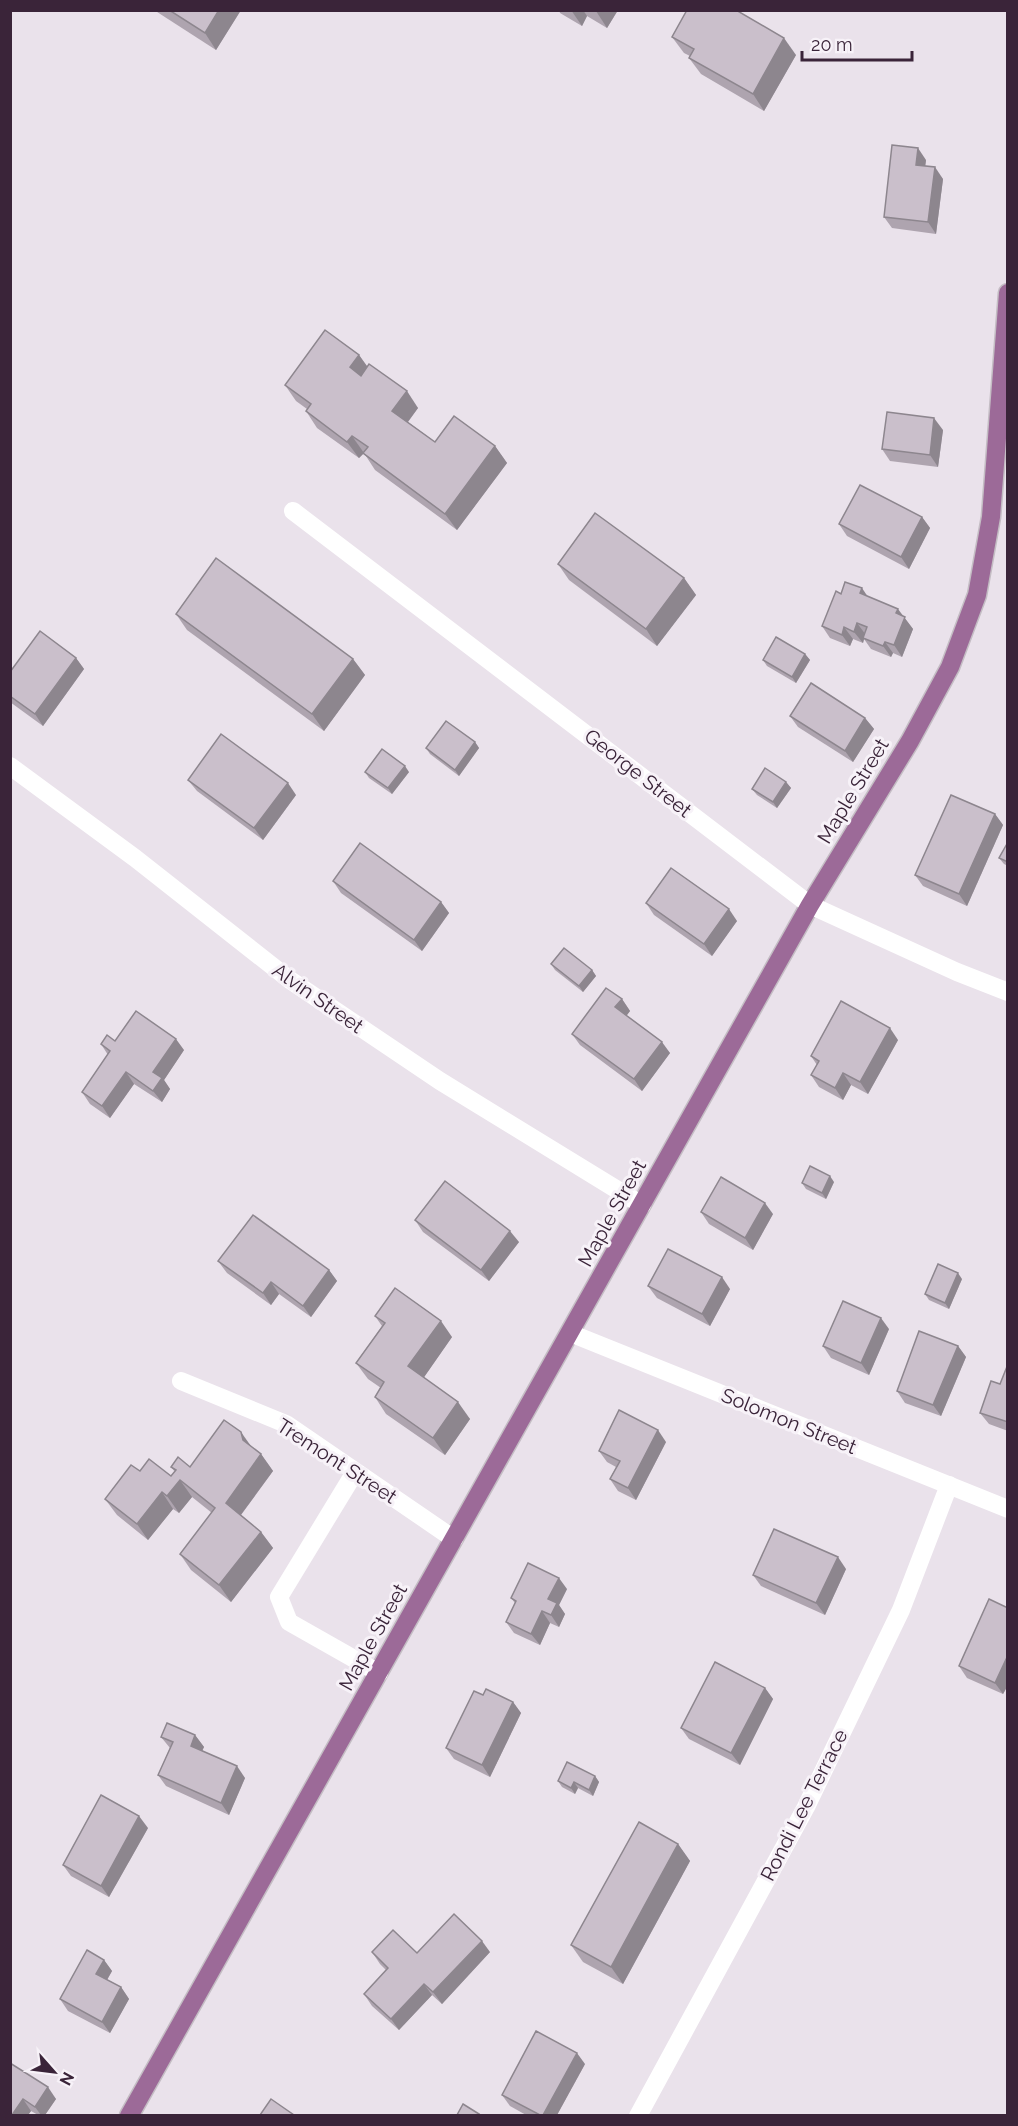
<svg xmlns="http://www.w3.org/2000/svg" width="1018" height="2126" font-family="Raleway,sans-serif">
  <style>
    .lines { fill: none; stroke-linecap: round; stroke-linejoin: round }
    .major-casing { stroke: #c4bdc4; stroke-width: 21 }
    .minor { stroke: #fff; stroke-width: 18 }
    .major { stroke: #9c6a98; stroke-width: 18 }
    .wall { fill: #aea4af }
    .shaded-wall { fill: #8d868e }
    .building { fill: #cabfcb; stroke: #8d868e; stroke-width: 1.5 }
    .labels { text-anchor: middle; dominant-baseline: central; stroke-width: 6; stroke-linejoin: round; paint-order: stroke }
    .street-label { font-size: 20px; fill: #3a2439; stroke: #f7f2f8 }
  </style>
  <rect width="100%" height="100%" fill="#eae2eb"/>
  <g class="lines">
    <!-- major casing -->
    <g class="major-casing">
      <path id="major" d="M129,2116L810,905L910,741L950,667L977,595L991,517L1008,293"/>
    </g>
    <!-- minor -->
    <g class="minor">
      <path d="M293,511L810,905L957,972L1008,992"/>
      <path d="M10,766L135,858L290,980L440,1081L642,1205"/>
      <path d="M570,1333L1008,1509"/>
      <path d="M181,1381L286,1424L454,1539"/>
      <path d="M355,1472L279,1597L289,1622L379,1673"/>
      <path d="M638,2116L806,1807L901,1610L949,1485"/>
    </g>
    <!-- major -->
    <use href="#major" class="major"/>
  </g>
  <!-- wall -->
  <g class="wall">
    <path d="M154,10H241L216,50Z"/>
    <path d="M559,10H618L607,28L587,16L582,26L560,13Z"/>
    <path d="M672,37L796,55L764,111L701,74L689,58L690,56L684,53Z"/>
    <path d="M926,160L925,166L943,179L936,234L892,228L884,217Z"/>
    <path d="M359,355L367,366L418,408L408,422L435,442L495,446L507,463L457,530L375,470L364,453L359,458L317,428L306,411L307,409L296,401L285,385Z"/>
    <path d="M943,430L938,467L890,461L882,449Z"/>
    <path d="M922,517L930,528L909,569L847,536L839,524Z"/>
    <path d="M558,564L684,578L696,595L657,646L569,580Z"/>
    <path d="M841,594L867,596L903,616L913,629L902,657L893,653L891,657L871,649L864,639L863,643L853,639L850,646L830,638L822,626Z"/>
    <path d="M176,614L353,659L365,675L324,731L187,630Z"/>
    <path d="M805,654L810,660L796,683L767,666L763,660Z"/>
    <path d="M76,658L84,669L43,726L10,702V672Z"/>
    <path d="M790,716L865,718L874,729L853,762L798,727Z"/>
    <path d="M475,742L479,748L459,776L430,754L426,748Z"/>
    <path d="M365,772H409L392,794L369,778Z"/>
    <path d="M188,780L296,795L263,840L197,791Z"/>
    <path d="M786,782L791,788L777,808L757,795L752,789Z"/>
    <path d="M995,814L1003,825L967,906L923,886L915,875Z"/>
    <path d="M1008,842V866L1004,864L999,858Z"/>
    <path d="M333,881L441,902L449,913L422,951L341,893Z"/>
    <path d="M646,903L737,921L712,956L654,915Z"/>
    <path d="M551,964L592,970L596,976L583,992L555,970Z"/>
    <path d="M622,999L630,1011L626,1016L670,1053L642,1091L580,1045L572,1034Z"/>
    <path d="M898,1040L868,1094L851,1085L843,1100L819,1087L811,1075L817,1065L811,1056Z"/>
    <path d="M115,1041L184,1050L164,1080L170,1089L162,1102L134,1084L110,1118L90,1104L82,1092L108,1055L101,1044Z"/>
    <path d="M834,1182L826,1199L806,1189L802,1183Z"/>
    <path d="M701,1212L773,1214L753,1250L709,1224Z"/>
    <path d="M415,1220L519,1242L489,1281L423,1232Z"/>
    <path d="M218,1261L329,1270L337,1281L311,1317L279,1294L271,1305L227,1273Z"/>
    <path d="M962,1279L949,1309L929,1300L925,1294Z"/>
    <path d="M648,1286L730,1289L710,1326L657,1298Z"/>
    <path d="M375,1316L452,1337L424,1377L470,1419L445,1455L386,1414L375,1397L381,1388L368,1379L356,1363L382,1326Z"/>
    <path d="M889,1329L869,1375L831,1358L823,1346Z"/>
    <path d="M958,1346L966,1357L941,1416L905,1403L897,1391Z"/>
    <path d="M1008,1364V1431L989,1424L980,1413L1000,1384Z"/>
    <path d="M666,1442L636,1500L618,1491L610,1479L616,1467L607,1462L599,1451Z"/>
    <path d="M252,1447L261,1454L273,1471L241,1515L261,1532L273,1548L231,1602L191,1570L180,1554L212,1513L192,1497L179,1513L173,1509L148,1540L117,1515L105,1499L140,1471L171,1476L175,1472L171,1467H190Z"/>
    <path d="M846,1569L825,1615L761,1586L753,1575Z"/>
    <path d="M567,1589L559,1605L565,1614L559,1627L550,1623L540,1645L514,1633L506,1622L515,1603L511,1598Z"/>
    <path d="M1008,1608V1685L1003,1694L967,1678L959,1666Z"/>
    <path d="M765,1688L773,1699L740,1765L689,1739L681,1728Z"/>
    <path d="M483,1695L513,1702L521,1713L490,1777L454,1759L446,1748Z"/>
    <path d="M195,1735L204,1747L202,1751L245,1778L229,1815L166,1786L158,1775L170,1748L161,1737Z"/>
    <path d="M595,1776L599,1782L593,1796L578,1788L575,1794L562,1787L558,1781Z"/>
    <path d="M148,1828L109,1897L71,1876L63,1865Z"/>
    <path d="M678,1844L690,1861L623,1984L583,1962L571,1945Z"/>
    <path d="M372,1952L417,1953L490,1952L442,2004L432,1995L399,2030L372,2006L364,1994L386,1970L380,1964Z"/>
    <path d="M104,1960L112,1971L107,1980L121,1987L129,1999L110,2033L68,2011L60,1999Z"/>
    <path d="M10,2063L56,2099L45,2115H38L31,2111L28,2115H10Z"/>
    <path d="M585,2064L557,2115H526L510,2106L502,2095Z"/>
  </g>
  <!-- shaded-wall -->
  <g class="shaded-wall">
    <path d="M219,10H241L216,50L205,33Z"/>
    <path d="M571,10H583L587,16L582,26Z"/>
    <path d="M596,10H618L607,28L596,11Z"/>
    <path d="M784,38L796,55L764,111L753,94Z"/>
    <path d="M918,148L926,160L924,176L916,165Z"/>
    <path d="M935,167L943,179L936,234L928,222Z"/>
    <path d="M359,355L371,372L362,384L350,367Z"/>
    <path d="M407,391L418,408L404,427L392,411Z"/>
    <path d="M934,418L943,430L938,467L930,455Z"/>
    <path d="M352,436L364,453L359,458L347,442Z"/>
    <path d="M495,446L507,463L457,530L445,514Z"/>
    <path d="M922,517L930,528L909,569L901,557Z"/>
    <path d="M684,578L696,595L657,646L646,629Z"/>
    <path d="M862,588L870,600L860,593Z"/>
    <path d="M898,609L913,629L902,657L894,645L896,613Z"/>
    <path d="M857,623L866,635L863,638L864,639L863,643L854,632Z"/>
    <path d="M844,627L853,639L850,646L842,635Z"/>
    <path d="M885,642L893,653L891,657L883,646Z"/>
    <path d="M805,654L810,660L796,683L792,677Z"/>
    <path d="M76,658L84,669L43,726L35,714Z"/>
    <path d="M353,659L365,675L324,731L312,714Z"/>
    <path d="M865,718L874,729L853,762L845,751Z"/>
    <path d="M475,742L479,748L459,776L455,770Z"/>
    <path d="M405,766L409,772L392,794L388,788Z"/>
    <path d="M786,782L791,788L777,808L773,802Z"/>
    <path d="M288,783L296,795L263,840L254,828Z"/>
    <path d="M995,814L1003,825L967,906L959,894Z"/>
    <path d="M441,902L449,913L422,951L414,940Z"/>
    <path d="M729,909L737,921L712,956L704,944Z"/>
    <path d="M592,970L596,976L583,992L579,986Z"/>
    <path d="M622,999L630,1011L624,1019L615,1007Z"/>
    <path d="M890,1028L898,1040L868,1094L860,1082Z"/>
    <path d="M176,1039L184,1050L164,1080L170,1089L162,1102L153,1091V1072Z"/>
    <path d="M662,1042L670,1053L642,1091L634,1079Z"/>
    <path d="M126,1072L134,1084L110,1118L102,1106Z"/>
    <path d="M843,1073L851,1085L843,1100L835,1088Z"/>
    <path d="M830,1176L834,1182L826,1199L822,1193Z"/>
    <path d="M765,1203L773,1214L753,1250L745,1238Z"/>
    <path d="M510,1231L519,1242L489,1281L481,1270Z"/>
    <path d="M329,1270L337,1281L311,1317L303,1306Z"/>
    <path d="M958,1273L962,1279L949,1309L945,1303Z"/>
    <path d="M722,1277L730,1289L710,1326L702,1314Z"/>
    <path d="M271,1282L279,1294L271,1305L263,1293Z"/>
    <path d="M881,1318L889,1329L869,1375L861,1363Z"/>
    <path d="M441,1321L452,1337L420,1383L408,1366Z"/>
    <path d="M958,1346L966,1357L941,1416L933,1405Z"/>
    <path d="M458,1402L470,1419L445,1455L433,1438Z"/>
    <path d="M658,1430L666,1442L636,1500L628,1488Z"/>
    <path d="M241,1432L253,1449L243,1440Z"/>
    <path d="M261,1454L273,1471L237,1520L226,1503Z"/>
    <path d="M180,1480L192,1497L179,1513L167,1496Z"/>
    <path d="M162,1492L173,1509L148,1540L137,1524Z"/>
    <path d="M261,1532L273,1548L231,1602L219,1585Z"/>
    <path d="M838,1557L846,1569L825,1615L816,1603Z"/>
    <path d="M559,1578L567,1589L559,1605L565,1614L559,1627L551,1615L548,1599Z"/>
    <path d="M542,1611L550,1623L540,1645L531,1634Z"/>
    <path d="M1008,1655V1685L1003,1694L995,1683Z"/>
    <path d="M765,1688L773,1699L740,1765L731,1753Z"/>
    <path d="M513,1702L521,1713L490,1777L482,1765Z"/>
    <path d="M195,1735L204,1747L199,1757L191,1746Z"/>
    <path d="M237,1766L245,1778L229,1815L221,1803Z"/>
    <path d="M595,1776L599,1782L593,1796L589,1790Z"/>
    <path d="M574,1782L578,1788L575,1794L571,1788Z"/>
    <path d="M139,1816L148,1828L109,1897L101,1886Z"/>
    <path d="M678,1844L690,1861L623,1984L611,1967Z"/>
    <path d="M482,1941L490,1952L442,2004L433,1992Z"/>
    <path d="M104,1960L112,1971L104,1985L96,1974Z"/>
    <path d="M424,1984L432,1995L399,2030L391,2019Z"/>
    <path d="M121,1987L129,1999L110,2033L102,2022Z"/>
    <path d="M577,2053L585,2064L557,2115H543Z"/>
    <path d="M48,2087L56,2099L45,2115H41L35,2107Z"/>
    <path d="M23,2099L31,2111L28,2115H12Z"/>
  </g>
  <!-- building -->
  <g class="building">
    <path d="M169,10H219L205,33Z"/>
    <path d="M687,10H736L784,38L753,94L689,58L694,49L672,37Z"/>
    <path d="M892,145L918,148L916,165L935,167L928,222L884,217Z"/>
    <path d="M325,330L359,355L350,367L361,376L369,364L407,391L392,411L435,442L454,416L495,446L445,514L363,453L368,447L352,436L347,442L306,411L311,404L285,385Z"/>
    <path d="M887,412L934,418L930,455L882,449Z"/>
    <path d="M860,485L922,517L901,557L839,524Z"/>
    <path d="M595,513L684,578L646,629L558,564Z"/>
    <path d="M216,558L353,659L312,714L176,614Z"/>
    <path d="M845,582L862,588L860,593L898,609L896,613L905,617L894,645L885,642L883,646L863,638L867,627L857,623L854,632L844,627L842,635L822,626L836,591L841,594Z"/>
    <path d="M40,631L76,658L35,714L10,696V672Z"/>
    <path d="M776,637L805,654L792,677L763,660Z"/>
    <path d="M811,683L865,718L845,751L790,716Z"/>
    <path d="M446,721L475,742L455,770L426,748Z"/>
    <path d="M221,734L288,783L254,828L188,780Z"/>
    <path d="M382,749L405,766L388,788L365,772Z"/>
    <path d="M765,768L786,782L773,802L752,789Z"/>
    <path d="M951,795L995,814L959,894L915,875Z"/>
    <path d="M1008,842V862L999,858Z"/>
    <path d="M360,843L441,902L414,940L333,881Z"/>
    <path d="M671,868L729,909L704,944L646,903Z"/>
    <path d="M564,948L592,970L579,986L551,964Z"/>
    <path d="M606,988L622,999L615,1007L662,1042L634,1079L572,1034Z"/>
    <path d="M841,1001L890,1028L860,1082L843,1073L835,1088L811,1075L819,1061L811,1056Z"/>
    <path d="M136,1011L176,1039L153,1072L162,1078L153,1091L126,1072L102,1106L82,1092L110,1051L101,1044L107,1035L115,1041Z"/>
    <path d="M810,1166L830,1176L822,1193L802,1183Z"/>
    <path d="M721,1177L765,1203L745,1238L701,1212Z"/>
    <path d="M445,1181L510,1231L481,1270L415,1220Z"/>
    <path d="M253,1215L329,1270L303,1306L271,1282L263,1293L218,1261Z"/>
    <path d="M668,1249L722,1277L702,1314L648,1286Z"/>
    <path d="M938,1264L958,1273L945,1303L925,1294Z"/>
    <path d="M395,1288L441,1321L408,1366L458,1402L433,1438L375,1397L384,1382L356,1363L385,1323L375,1316Z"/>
    <path d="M843,1301L881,1318L861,1363L823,1346Z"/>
    <path d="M919,1331L958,1346L933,1405L897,1391Z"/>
    <path d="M1008,1364V1422L980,1413L991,1381L1000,1384Z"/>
    <path d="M619,1410L658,1430L628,1488L610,1479L620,1461L599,1451Z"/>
    <path d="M224,1420L241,1432L243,1440L261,1454L226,1503L261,1532L219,1585L180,1554L215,1508L180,1480L167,1496L162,1492L137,1524L105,1499L131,1465L140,1471L149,1459L171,1476L176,1470L171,1467L178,1457L190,1467Z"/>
    <path d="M774,1529L838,1557L816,1603L753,1575Z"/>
    <path d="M528,1563L559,1578L548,1599L557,1603L551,1615L542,1611L531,1634L506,1622L516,1601L511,1598Z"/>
    <path d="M989,1599L1008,1608V1655L995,1683L959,1666Z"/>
    <path d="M715,1662L765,1688L731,1753L681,1728Z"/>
    <path d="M486,1689L513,1702L482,1765L446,1748L474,1691L483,1695Z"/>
    <path d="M167,1723L195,1735L191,1746L237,1766L221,1803L158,1775L173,1742L161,1737Z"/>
    <path d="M567,1762L595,1776L589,1790L574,1782L571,1788L558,1781Z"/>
    <path d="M101,1795L139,1816L101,1886L63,1865Z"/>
    <path d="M639,1822L678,1844L611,1967L571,1945Z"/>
    <path d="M454,1914L482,1941L433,1992L424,1984L391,2019L364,1994L388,1968L372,1952L393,1930L417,1953Z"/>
    <path d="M87,1950L104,1960L96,1974L121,1987L102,2022L60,1999Z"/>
    <path d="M536,2031L577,2053L543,2115H540L502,2095Z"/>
    <path d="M10,2063L48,2087L35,2107L23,2099L12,2115H10Z"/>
    <path d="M271,2099L294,2115H260Z"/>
    <path d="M463,2104L479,2114L478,2115H457Z"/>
  </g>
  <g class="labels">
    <!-- street labels -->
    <g class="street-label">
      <text transform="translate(638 773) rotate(38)">George Street</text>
      <text transform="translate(853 791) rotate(-59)">Maple Street</text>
      <text transform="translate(318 998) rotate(35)">Alvin Street</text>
      <text transform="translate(612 1213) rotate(-61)">Maple Street</text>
      <text transform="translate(789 1421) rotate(22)">Solomon Street</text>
      <text transform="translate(337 1461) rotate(33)">Tremont Street</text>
      <text transform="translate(373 1637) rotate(-61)">Maple Street</text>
      <text transform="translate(804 1805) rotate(-63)">Rondi Lee Terrace</text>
    </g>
  </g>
  <!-- border -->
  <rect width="1018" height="2126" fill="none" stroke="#3a2439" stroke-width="24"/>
  <!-- north arrow -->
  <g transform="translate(54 2072) rotate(118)" stroke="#f7f2f8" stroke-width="4.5" paint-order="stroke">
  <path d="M0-4.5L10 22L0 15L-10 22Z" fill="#3a2439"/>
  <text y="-9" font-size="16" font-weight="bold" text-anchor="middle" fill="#3a2439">N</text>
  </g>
  <!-- scale -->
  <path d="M802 51v9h110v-9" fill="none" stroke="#3a2439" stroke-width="3"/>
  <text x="811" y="51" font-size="18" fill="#3a2439" stroke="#f7f2f8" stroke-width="4.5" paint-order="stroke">20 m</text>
</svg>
